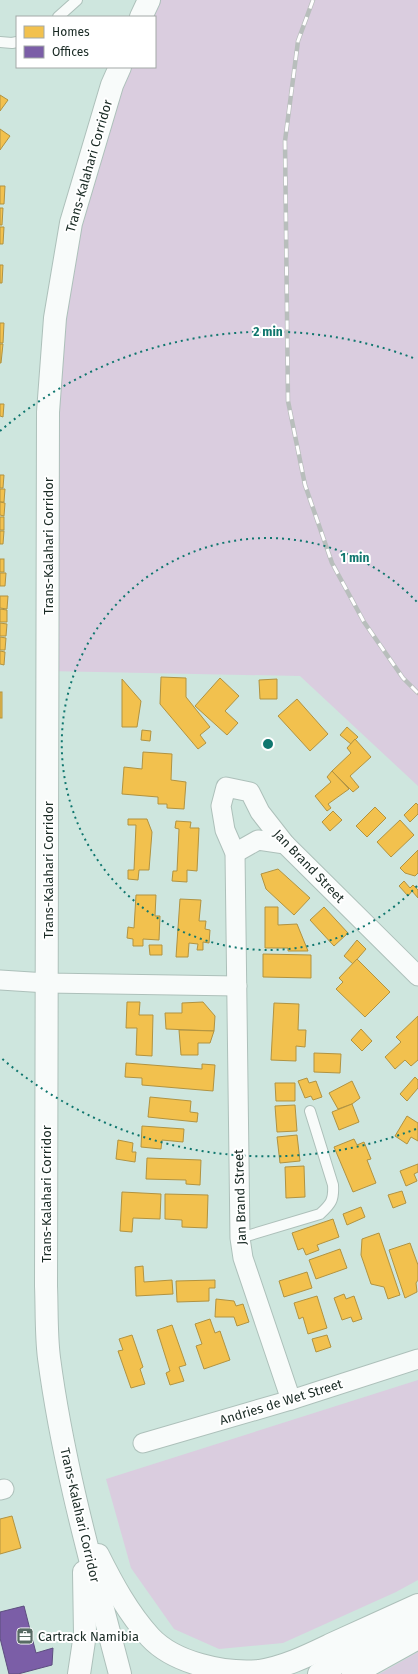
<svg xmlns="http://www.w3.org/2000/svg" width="418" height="1674" font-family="'Fira Sans',sans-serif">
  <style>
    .green { fill: #dacddf }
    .homes { fill: #f2c14e; stroke: #b19341 }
    .offices { fill: #7b5ea7; stroke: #5d4e7f }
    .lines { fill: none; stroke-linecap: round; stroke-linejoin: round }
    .lane-casing { stroke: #adc0ba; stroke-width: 12 }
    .street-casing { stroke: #adc0ba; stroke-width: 21 }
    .primary-casing { stroke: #adc0ba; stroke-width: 24 }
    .highway-casing { stroke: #adc0ba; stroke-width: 24 }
    .lane { stroke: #f8fbfa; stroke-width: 10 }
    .street { stroke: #f8fbfa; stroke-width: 19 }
    .primary { stroke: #f8fbfa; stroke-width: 22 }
    .highway { stroke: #f8fbfa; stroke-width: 22 }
    .rail-casing { stroke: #b8bebc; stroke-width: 4.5 }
    .rail { stroke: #fff; stroke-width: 3; stroke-dasharray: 9; stroke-linecap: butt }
    .ring { fill: none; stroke: #0f766e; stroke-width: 2; stroke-dasharray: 2 4 }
    .labels { text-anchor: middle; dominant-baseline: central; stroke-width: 4; stroke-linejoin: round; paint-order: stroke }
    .street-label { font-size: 13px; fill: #182923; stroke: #fff }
    .poi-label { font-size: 13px; fill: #182923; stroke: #fff; text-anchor: start }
    .centre { fill: #0f766e; stroke: #fff; stroke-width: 2 }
    .ring-label { font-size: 12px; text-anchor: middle; font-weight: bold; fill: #0f766e; stroke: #fff; stroke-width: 4; stroke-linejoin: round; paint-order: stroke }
  </style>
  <rect width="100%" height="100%" fill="#cee6de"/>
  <!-- green -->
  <g class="green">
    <path d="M149,0H418V786L300,676L48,671L55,318L120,67H155V17H141Z"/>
    <path d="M418,1380V1580L396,1592L283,1643L219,1649L174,1629L131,1568L106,1479Z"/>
    <path d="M418,1652V1674H379Z"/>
  </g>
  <!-- homes -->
  <g class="homes">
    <path d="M0,95L8,100L0,111Z"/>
    <path d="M0,129L10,136L0,150Z"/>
    <path d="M0,186H5L4,204H0Z"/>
    <path d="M0,208H3L2,225H0Z"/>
    <path d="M0,227H4L3,244H0Z"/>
    <path d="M0,265H3L2,283H0Z"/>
    <path d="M0,323H4L3,343H0Z"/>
    <path d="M0,344H3L1,363H0Z"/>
    <path d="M0,404H4L3,417L0,416Z"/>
    <path d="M0,475H4L3,488H0Z"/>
    <path d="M0,489H5L4,502H0Z"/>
    <path d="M0,502L5,503L4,516L0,515Z"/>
    <rect x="0" y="517" width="4" height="13"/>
    <path d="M0,531H4L3,544H0Z"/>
    <rect x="0" y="559" width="4" height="13"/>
    <path d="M0,573H6L5,586H0Z"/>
    <path d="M0,596H8L7,609L0,608Z"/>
    <path d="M0,609L7,610V622H0Z"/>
    <path d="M0,623L7,624L6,636H0Z"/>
    <path d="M0,637L6,638L5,650H0Z"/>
    <path d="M0,651L5,652L4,665L0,664Z"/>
    <path d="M161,677L186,678V697L210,727L200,735L206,743L198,749L160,704Z"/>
    <path d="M220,678L239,696L225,711L238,723L227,735L195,706Z"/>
    <path d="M122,679L141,701L137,727H122Z"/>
    <path d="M277,679V699H260L259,680Z"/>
    <rect x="0" y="692" width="2" height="26"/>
    <path d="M297,699L328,734L310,751L278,716Z"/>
    <path d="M347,727L358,737L351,744L340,735Z"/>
    <path d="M142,730L151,731L150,741L141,740Z"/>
    <path d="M355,739L371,757L350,776L359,787L353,792L332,771L351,753L347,748Z"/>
    <path d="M143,752L172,754L171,780L186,782L184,809L167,808V804H158V797L122,794L124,767L142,769Z"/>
    <path d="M332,771L349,789L328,804L331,808L327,811L315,796L331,782L327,777Z"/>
    <path d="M416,803L418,805V814L410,822L404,815Z"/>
    <path d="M375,807L386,818L367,837L356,826Z"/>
    <path d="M333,811L342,820L330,831L322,822Z"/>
    <path d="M128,819H147L152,832L149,870H139L138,880L128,879V870H134L136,825H128Z"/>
    <path d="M400,820L414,835L391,857L377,842Z"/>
    <path d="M176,821L191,822L190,828H199L197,871L187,870V882L172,881L173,871H177L179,829L175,828Z"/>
    <path d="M418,850V873L415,876L405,873L400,868Z"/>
    <path d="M278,869L310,898L294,915L266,889L261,874Z"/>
    <path d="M404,881L410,888L413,885L418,890V898L412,891L408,896L399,886Z"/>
    <path d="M136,895H156L155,916H160L159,940L143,939V946H133V939L127,938L128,927L134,928Z"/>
    <path d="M180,899L201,900L199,921H206L205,929L210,930L209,943L203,942V950H197L198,944L189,943L188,957H176Z"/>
    <path d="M265,907H278V925L297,924L308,951H288V948H265Z"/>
    <path d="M324,907L348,933L334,946L310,920Z"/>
    <path d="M357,940L366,949L353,964L344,956Z"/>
    <path d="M149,945H162V955H150Z"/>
    <path d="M263,954L311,955V978L263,977Z"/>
    <path d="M357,959L390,992L365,1017L336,989L343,982L339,978Z"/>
    <path d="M127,1002H140L139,1015H153L152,1056L136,1055L137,1028H126Z"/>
    <path d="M203,1002L215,1016L214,1031L166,1029L165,1013H182V1003Z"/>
    <path d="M274,1003L299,1004L298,1030H306L305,1047L296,1046V1061L271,1060Z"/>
    <path d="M418,1016V1060L411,1066L405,1060L395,1069L385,1057L401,1042L396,1037Z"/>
    <path d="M361,1029L372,1041L362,1051L351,1040Z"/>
    <path d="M179,1030L214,1031L210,1043H198V1055H181Z"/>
    <path d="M314,1053L341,1054L340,1073L314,1072Z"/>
    <path d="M126,1063L202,1069V1064L215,1065L213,1091L142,1085V1078L125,1077Z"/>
    <path d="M415,1077L418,1080V1088L407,1101L400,1094Z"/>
    <path d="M307,1078L309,1083L316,1081L322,1097L313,1100L311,1096L305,1098L298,1081Z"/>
    <path d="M352,1081L360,1098L352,1104L338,1109L329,1093Z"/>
    <path d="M275,1083H295V1101H276Z"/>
    <path d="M150,1097L191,1101L190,1112L198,1113L197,1122L148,1117Z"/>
    <path d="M352,1104L359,1122L339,1130L332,1112Z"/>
    <path d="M295,1105L297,1131L277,1132L275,1106Z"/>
    <path d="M407,1116L418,1123V1141L411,1137L407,1144L395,1136Z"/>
    <path d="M142,1126L184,1129L183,1142L162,1140L161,1149L141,1147Z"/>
    <path d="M297,1135L300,1161L280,1163L277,1137Z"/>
    <path d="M354,1139L357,1145L364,1142L371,1159L367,1160L376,1183L353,1192L334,1147Z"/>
    <path d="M118,1140L133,1143L132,1152H136L135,1162L116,1159Z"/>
    <path d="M147,1158L201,1160L200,1185L186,1184V1180L146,1179Z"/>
    <path d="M418,1164V1172L414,1174L417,1181L406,1186L400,1171Z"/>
    <path d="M304,1166L305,1197L286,1198L285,1167Z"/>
    <path d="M402,1191L406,1203L393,1208L388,1195Z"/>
    <path d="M122,1192L161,1194L160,1219L133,1218L132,1232L120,1231Z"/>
    <path d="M165,1194L208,1195L207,1228L182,1227V1220L165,1219Z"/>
    <path d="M361,1207L365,1217L347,1225L343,1214Z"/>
    <path d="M333,1219L339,1237L317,1245L319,1250L306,1255L303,1248L298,1250L292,1233Z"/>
    <path d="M379,1233L400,1295L388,1299L384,1287L371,1284L361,1255L362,1239Z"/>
    <path d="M410,1243L418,1265V1280L416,1283L417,1292L405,1298L389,1250Z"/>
    <path d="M340,1249L347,1268L316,1279L309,1260Z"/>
    <path d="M143,1266L144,1282L172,1280L173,1294L136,1296L135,1267Z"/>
    <path d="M307,1272L312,1288L284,1297L279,1281Z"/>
    <path d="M215,1280V1288H209V1301L177,1302L176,1281Z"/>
    <path d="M344,1294L346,1299L354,1296L362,1319L353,1322L351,1317L342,1320L334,1298Z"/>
    <path d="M317,1296L327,1328L308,1334L303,1317L299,1319L294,1303Z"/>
    <path d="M216,1299L234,1301L236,1306L243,1304L249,1322L237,1326L234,1317H215Z"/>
    <path d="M210,1319L215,1333L220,1331L230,1360L204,1369L196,1346L202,1344L195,1324Z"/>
    <path d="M172,1325L186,1365L179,1367L184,1381L170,1385L166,1373L170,1371L157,1330Z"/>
    <path d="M132,1335L143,1367L140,1369L145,1384L131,1388L118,1351L123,1350L119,1339Z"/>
    <path d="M327,1335L331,1347L316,1352L312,1339Z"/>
    <path d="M12,1516L21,1548L0,1554V1519Z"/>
  </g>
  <!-- offices -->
  <path class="offices" d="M24,1606L36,1653L53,1648L52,1665L18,1674H9L0,1638V1612Z"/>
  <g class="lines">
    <!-- lane casing -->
    <g class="lane-casing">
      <g id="lane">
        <path d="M58,17L77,0"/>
        <path d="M0,42L12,43L17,42"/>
        <path d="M240,1238L320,1214C331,1204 334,1200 333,1185L310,1111"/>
      </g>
    </g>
    <!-- street casing -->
    <g class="street-casing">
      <g id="street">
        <path d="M235,853L258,840L285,844"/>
        <path d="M0,980L47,983L237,986"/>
        <path d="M291,1400L243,1258L240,1238L235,853L225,830L221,806L226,787L250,792L260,812L285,844L418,976"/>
        <path d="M143,1443L291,1400L418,1359"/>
        <path d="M0,1490L4,1489"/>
      </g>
    </g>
    <!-- primary casing -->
    <g class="primary-casing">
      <g id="primary">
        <path d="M319,1674L418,1616"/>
        <path d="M353,1674L418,1638"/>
      </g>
    </g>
    <!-- highway casing -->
    <g class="highway-casing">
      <g id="highway">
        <path d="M141,17L149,0"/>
        <path d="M98,1555C112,1583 128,1613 150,1637C174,1663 224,1674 259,1671C285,1667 309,1655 332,1644C361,1631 389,1618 418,1605"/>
        <path d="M79,1674L85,1634L84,1572"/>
        <path d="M120,1674C93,1570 63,1465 49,1358C46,1334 47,1310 46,1286L48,412L55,318L71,223L112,85L120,67"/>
      </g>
    </g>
    <!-- lane -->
    <use href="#lane" class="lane"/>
    <!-- street -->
    <use href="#street" class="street"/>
    <!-- primary -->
    <use href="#primary" class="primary"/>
    <!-- highway -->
    <use href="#highway" class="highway"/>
    <!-- rail casing -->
    <g class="rail-casing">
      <path id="rail" d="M313,0L298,41L285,141L288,401L305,485L332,563L364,622L403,678L418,693"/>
    </g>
    <!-- rail -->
    <use href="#rail" class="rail"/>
  </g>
  <!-- distance rings -->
  <g class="ring">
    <path d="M417 886A206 206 0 1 1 417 602"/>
    <path d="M416 1129A412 412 0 0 1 0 1057M0 431A412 412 0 0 1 416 359"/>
  </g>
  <!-- icons -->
  <defs>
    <g id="office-square" transform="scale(0.9)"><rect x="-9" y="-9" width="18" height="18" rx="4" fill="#586b64" stroke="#fff"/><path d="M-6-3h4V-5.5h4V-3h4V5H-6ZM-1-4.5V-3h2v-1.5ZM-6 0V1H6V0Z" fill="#fff"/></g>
  </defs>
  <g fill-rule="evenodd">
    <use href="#office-square" x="25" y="1636"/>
  </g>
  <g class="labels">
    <!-- street labels -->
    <g class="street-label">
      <text transform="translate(89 166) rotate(-74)">Trans-Kalahari Corridor</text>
      <text transform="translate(48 546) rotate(-90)">Trans-Kalahari Corridor</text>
      <text transform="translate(309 866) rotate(46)">Jan Brand Street</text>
      <text transform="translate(48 870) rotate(-90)">Trans-Kalahari Corridor</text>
      <text transform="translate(46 1194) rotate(-90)">Trans-Kalahari Corridor</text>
      <text transform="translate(240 1197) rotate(-92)">Jan Brand Street</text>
      <text transform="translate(281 1402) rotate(-17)">Andries de Wet Street</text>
      <text transform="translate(80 1515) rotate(77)">Trans-Kalahari Corridor</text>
    </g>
    <!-- poi labels -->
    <g class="poi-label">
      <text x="38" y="1636">Cartrack Namibia</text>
    </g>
  </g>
  <circle cx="268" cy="744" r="6" class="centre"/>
  <g class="ring-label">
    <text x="268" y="336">2 min</text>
    <text x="355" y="562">1 min</text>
  </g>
  <!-- legend -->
  <rect x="16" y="16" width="140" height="52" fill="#ffffff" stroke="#a3a9a7"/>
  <rect x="24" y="26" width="20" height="12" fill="#f2c14e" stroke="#a3a9a7"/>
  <text x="52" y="36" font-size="12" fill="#182923">Homes</text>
  <rect x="24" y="46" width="20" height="12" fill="#7b5ea7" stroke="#a3a9a7"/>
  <text x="52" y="56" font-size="12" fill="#182923">Offices</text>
</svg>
